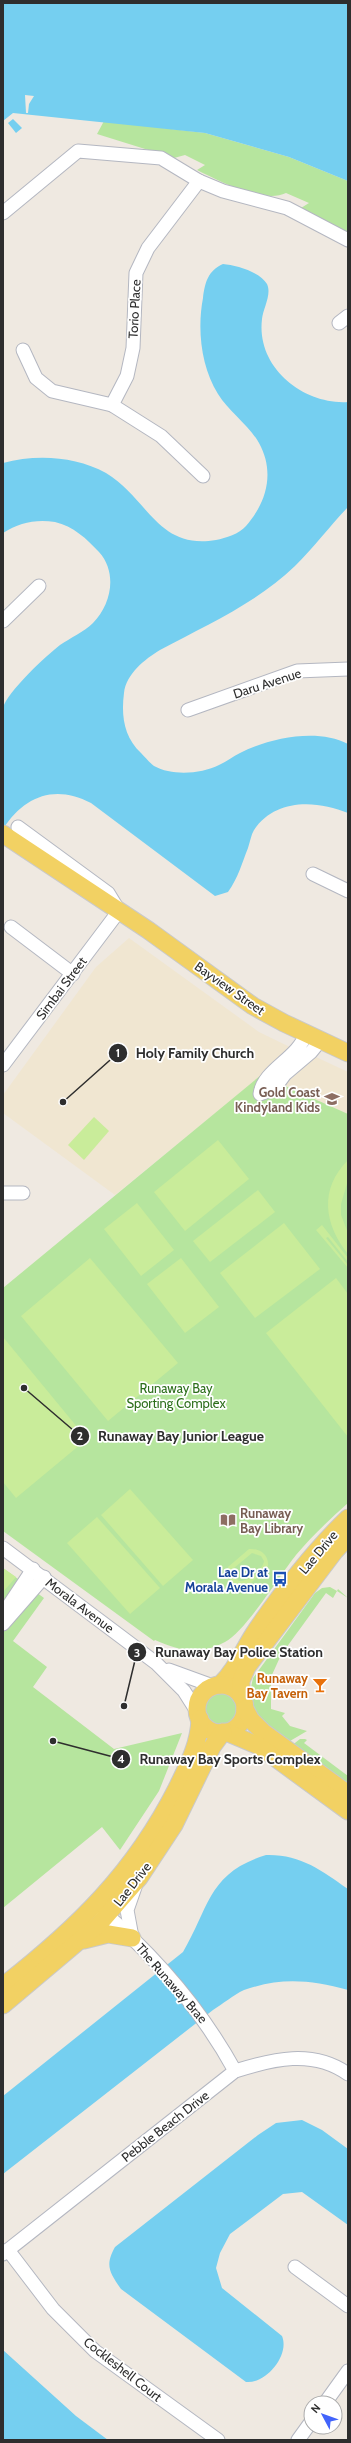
<svg xmlns="http://www.w3.org/2000/svg" width="351" height="2443" font-family="Cabin,sans-serif">
  <style>
    .education { fill: #f0e6d1 }
    .green { fill: #b6e59e }
    .pitch { fill: #c9ec9a; fill-rule: evenodd }
    .water { fill: #75cff0 }
    .pier { fill: #efe9e1 }
    .lines { fill: none; stroke-linecap: round; stroke-linejoin: round }
    .minor-casing { stroke: #b4b7c1; stroke-width: 15 }
    .major-casing { stroke: #c9c9c9; stroke-width: 19 }
    .minor { stroke: #fff; stroke-width: 13 }
    .major { stroke: #f2d163; stroke-width: 17 }
    .labels { text-anchor: middle; dominant-baseline: central; stroke-width: 3.5; stroke-linejoin: round; paint-order: stroke }
    .street-label { font-size: 13px; fill: #2e2e2e; stroke: #fff }
    .education-label { font-size: 13px; font-weight: bold; fill: #785e54; stroke: #fff; text-anchor: end }
    .park-label { font-size: 13px; fill: #2c6e1b; stroke: #fff }
    .transit-label { font-size: 13px; font-weight: bold; fill: #164399; stroke: #fff; text-anchor: end }
    .food-label { font-size: 13px; font-weight: bold; fill: #c56008; stroke: #fff; text-anchor: end }
    .leader { fill: none; stroke: #2e2e2e; stroke-width: 1.5 }
    .callout-dot { fill: #2e2e2e; stroke: #fff; stroke-width: 1.5 }
    .mark-label { font-size: 12px; text-anchor: middle; font-weight: bold; fill: #fff }
    .callout-label { font-size: 14px; text-anchor: middle; font-weight: bold; fill: #2e2e2e; stroke: #fff; stroke-width: 3.5; stroke-linejoin: round; paint-order: stroke }
  </style>
  <rect width="100%" height="100%" fill="#efe9e1"/>
  <!-- education -->
  <g class="education">
    <path d="M129,938L259,1032L294,1049L115,1195L3,1113V1095L96,967Z"/>
    <path d="M316,1057L348,1072V1114L284,1085Z"/>
  </g>
  <!-- green -->
  <g class="green">
    <path d="M104,121L205,133L289,157L348,181V234L301,208L309,203L286,193C263,204 219,181 197,170L205,165L185,155L174,158L97,134Z"/>
    <path d="M261,1075L348,1114V1503C330,1519 312,1536 296,1555C280,1575 245,1632 225,1642C199,1656 180,1651 155,1640L154,1641L3,1531V1288Z"/>
    <path d="M3,1568L44,1598L13,1641L47,1667L33,1687L114,1749L182,1733L159,1791L120,1850L102,1827L3,1908Z"/>
    <path d="M330,1587L337,1591L338,1589L348,1598L337,1591L333,1598L326,1593L281,1655L271,1677V1709L285,1713L282,1716L290,1726L307,1731L290,1741C278,1737 257,1722 252,1709C248,1700 251,1687 253,1678L315,1593L322,1588Z"/>
    <circle cx="221" cy="1709" r="17"/>
    <path d="M300,1739H305L307,1740L304,1743L348,1776V1788L291,1746Z"/>
  </g>
  <!-- pitch -->
  <g class="pitch">
    <path d="M94,1117L109,1131L84,1160L68,1145Z"/>
    <path d="M218,1140L249,1179L185,1231L154,1192Z"/>
    <path d="M348,1160V1180L341,1204V1215L348,1233V1254C324,1224 319,1189 348,1160Z"/>
    <path d="M258,1190L275,1212L210,1262L193,1241Z"/>
    <path d="M137,1203L174,1250L141,1276L104,1229Z"/>
    <path d="M284,1223L320,1269L255,1318L220,1273Z"/>
    <path d="M322,1225L348,1258V1262L328,1237L326,1238L348,1265V1268L316,1230Z"/>
    <path d="M90,1258L178,1363L108,1421L21,1316Z"/>
    <path d="M181,1258L219,1307L185,1333L147,1284Z"/>
    <path d="M336,1278L348,1294V1437L266,1333Z"/>
    <path d="M3,1337L87,1439L16,1498L3,1482Z"/>
    <path d="M130,1489L193,1560L163,1586L101,1515Z"/>
    <path d="M97,1517L160,1588L130,1614L67,1543Z"/>
    <path d="M249,1549C260,1548 269,1555 268,1566L250,1584L236,1586L229,1578L228,1567ZM252,1553L261,1556L264,1561C263,1570 248,1582 239,1581L233,1575L234,1568Z"/>
    <path d="M3,1568L16,1577L3,1592Z"/>
  </g>
  <!-- water -->
  <g class="water">
    <path d="M3,3H348V181L289,157L205,133L13,113L3,121Z"/>
    <path d="M13,119L22,128L16,133L8,123Z"/>
    <path d="M223,264C236,265 260,272 267,284C272,294 263,309 262,319C256,368 304,405 348,402V507C330,526 314,547 295,566C257,603 206,625 160,650C145,659 126,674 124,693C121,716 124,737 141,753C145,757 150,763 154,766C172,776 201,774 219,765C226,762 232,757 240,753C270,738 317,728 348,744V813C317,800 275,798 254,830C251,835 250,842 248,848C242,863 238,878 228,892L215,896L91,803C55,784 24,796 3,829C3,799 3,768 3,738C3,729 1,716 3,708C7,692 47,655 60,645C70,638 84,632 93,623C111,605 118,573 99,552C87,539 73,526 55,522C35,519 19,523 3,533V463C36,454 75,456 106,473C148,498 157,550 216,540C226,538 239,534 246,526C267,502 275,472 259,443C249,425 229,412 218,394C201,367 197,329 203,298C205,282 208,271 223,264Z"/>
    <path d="M266,1855C300,1854 321,1870 348,1889V1990C310,1980 282,1977 244,1990C233,1995 223,2004 213,2010L3,2174V2096L183,1952C210,1906 208,1873 266,1855Z"/>
    <path d="M302,2120L322,2130L348,2149V2225L302,2192L283,2194L230,2234L220,2253L216,2268L222,2288L282,2336C290,2355 266,2384 246,2382L121,2289C109,2272 105,2265 115,2247L258,2135L276,2123Z"/>
    <path d="M3,2350L76,2416L108,2440H3Z"/>
  </g>
  <!-- pier -->
  <path class="pier" d="M25,95L34,96L29,104L28,113H26Z"/>
  <g class="lines">
    <!-- minor casing -->
    <g class="minor-casing">
      <g id="minor">
        <path d="M3,213L78,151L161,158L199,181L223,191L287,208L348,240"/>
        <path d="M339,323L348,316"/>
        <path d="M23,350L36,378L52,391L112,405L161,436L203,476"/>
        <path d="M112,405L127,376L133,348L136,273L148,248L199,181"/>
        <path d="M3,621L39,586"/>
        <path d="M188,710L297,671L348,669"/>
        <path d="M313,874L348,891"/>
        <path d="M11,927L73,974"/>
        <path d="M306,1034C297,1059 263,1070 260,1094L274,1089L285,1074L311,1052L320,1041"/>
        <path d="M3,1065L119,911L108,893L18,827"/>
        <path d="M3,1193H23"/>
        <path d="M3,1548L156,1663L184,1691L198,1713"/>
        <path d="M3,1614L33,1569"/>
        <path d="M3,1624L44,1577"/>
        <path d="M169,1670L213,1686"/>
        <path d="M100,1909C154,1955 201,2009 235,2071"/>
        <path d="M132,1937L127,1910L135,1887"/>
        <path d="M8,2250L53,2309L95,2351L218,2440"/>
        <path d="M3,2254L235,2071C273,2059 313,2049 348,2074"/>
        <path d="M295,2267L348,2306"/>
        <path d="M325,2403L348,2371"/>
        <path d="M298,2440L311,2422"/>
      </g>
    </g>
    <!-- major casing -->
    <g class="major-casing">
      <g id="major">
        <path d="M3,834L148,930L253,1006L284,1023L348,1053"/>
        <path d="M220,1685C238,1667 243,1649 257,1629C283,1591 314,1551 348,1518"/>
        <circle cx="221" cy="1709" r="24"/>
        <path d="M241,1696V1681L247,1667L334,1552L348,1537"/>
        <path d="M245,1709L251,1720L263,1732L348,1794"/>
        <path d="M226,1732L259,1746L348,1811"/>
        <path d="M84,1940L108,1934L132,1938"/>
        <path d="M3,1986C77,1928 134,1873 177,1788C188,1765 199,1745 200,1719"/>
        <path d="M3,2005L99,1924L139,1878L174,1825L212,1747L223,1732"/>
      </g>
    </g>
    <!-- minor -->
    <use href="#minor" class="minor"/>
    <!-- major -->
    <use href="#major" class="major"/>
  </g>
  <!-- icons -->
  <defs>
    <g id="school-bare" transform="scale(1.2)"><path d="M0-5L7-2L0 1L-7-2ZM-4 1L0 2.5L4 1V4Q0 6-4 4Z" fill="#8d6e63" stroke="#fff" stroke-width="2.5" paint-order="stroke"/></g>
    <g id="library-bare" transform="scale(1.2)"><path d="M-6-4Q-3-5.5-.7-3.5V5Q-3 3-6 4ZM6-4Q3-5.5 .7-3.5V5Q3 3 6 4Z" fill="#8d6e63" stroke="#fff" stroke-width="2.5" paint-order="stroke"/></g>
    <g id="bus-bare" transform="scale(1.2)"><path d="M-5-6H5V4H4V6H2V4H-2V6H-4V4H-5ZM-3.5-4V0h7V-4ZM-3.5 1.2v1.5H-2V1.2ZM2 1.2v1.5H3.5V1.2Z" fill="#1a4fb4" stroke="#fff" stroke-width="2.5" paint-order="stroke"/></g>
    <g id="bar-bare" transform="scale(1.2)"><path d="M-6-5H6L.8 .8V4.5H3.5V6h-7V4.5H-.8V.8Z" fill="#e8710a" stroke="#fff" stroke-width="2.5" paint-order="stroke"/></g>
  </defs>
  <g fill-rule="evenodd">
    <use href="#school-bare" x="332" y="1099"/>
    <use href="#library-bare" x="228" y="1520"/>
    <use href="#bus-bare" x="280" y="1579"/>
    <use href="#bar-bare" x="320" y="1685"/>
  </g>
  <g class="labels">
    <!-- street labels -->
    <g class="street-label">
      <text transform="translate(134 309) rotate(-87)">Torio Place</text>
      <text transform="translate(267 683) rotate(-18)">Daru Avenue</text>
      <text transform="translate(61 988) rotate(-53)">Simbai Street</text>
      <text transform="translate(230 988) rotate(35)">Bayview Street</text>
      <text transform="translate(318 1552) rotate(-50)">Lae Drive</text>
      <text transform="translate(80 1605) rotate(37)">Morala Avenue</text>
      <text transform="translate(132 1884) rotate(-52)">Lae Drive</text>
      <text transform="translate(172 1983) rotate(49)">The Runaway Brae</text>
      <text transform="translate(165 2126) rotate(-38)">Pebble Beach Drive</text>
      <text transform="translate(123 2369) rotate(38)">Cockleshell Court</text>
    </g>
    <!-- education labels -->
    <g class="education-label">
      <text x="320" y="1092">Gold Coast<tspan x="320" dy="15">Kindyland Kids</tspan></text>
      <text x="240" y="1513" text-anchor="start">Runaway<tspan x="240" dy="15">Bay Library</tspan></text>
    </g>
    <!-- park labels -->
    <g class="park-label">
      <text x="176" y="1388">Runaway Bay<tspan x="176" dy="15">Sporting Complex</tspan></text>
    </g>
    <!-- transit labels -->
    <g class="transit-label">
      <text x="268" y="1572">Lae Dr at<tspan x="268" dy="15">Morala Avenue</tspan></text>
    </g>
    <!-- food labels -->
    <g class="food-label">
      <text x="308" y="1678">Runaway<tspan x="308" dy="15">Bay Tavern</tspan></text>
    </g>
  </g>
  <!-- callouts -->
  <path class="leader" d="M63 1102L118 1053M24 1388L80 1436M124 1706L137 1652M53 1741L121 1759"/>
  <g class="callout-dot">
    <circle cx="63" cy="1102" r="4"/>
    <circle cx="24" cy="1388" r="4"/>
    <circle cx="124" cy="1706" r="4"/>
    <circle cx="53" cy="1741" r="4"/>
    <circle cx="118" cy="1053" r="10"/>
    <circle cx="80" cy="1436" r="10"/>
    <circle cx="137" cy="1652" r="10"/>
    <circle cx="121" cy="1759" r="10"/>
  </g>
  <g class="mark-label">
    <text x="118" y="1057">1</text>
    <text x="80" y="1440">2</text>
    <text x="137" y="1657">3</text>
    <text x="121" y="1763">4</text>
  </g>
  <g class="callout-label">
    <text x="195" y="1058">Holy Family Church</text>
    <text x="181" y="1441">Runaway Bay Junior League</text>
    <text x="239" y="1657">Runaway Bay Police Station</text>
    <text x="230" y="1764">Runaway Bay Sports Complex</text>
  </g>
  <!-- border -->
  <rect width="351" height="2443" fill="none" stroke="#2e2e2e" stroke-width="8"/>
  <!-- north arrow -->
  <g transform="translate(323 2415) rotate(311)"><circle r="19" fill="#ffffff" stroke="#ababab"/>
  <path d="M0-3L7 15L0 10L-7 15Z" fill="#4264fb"/>
  <text y="-6" font-size="11" font-weight="bold" text-anchor="middle" fill="#2e2e2e">N</text>
  </g>
</svg>
